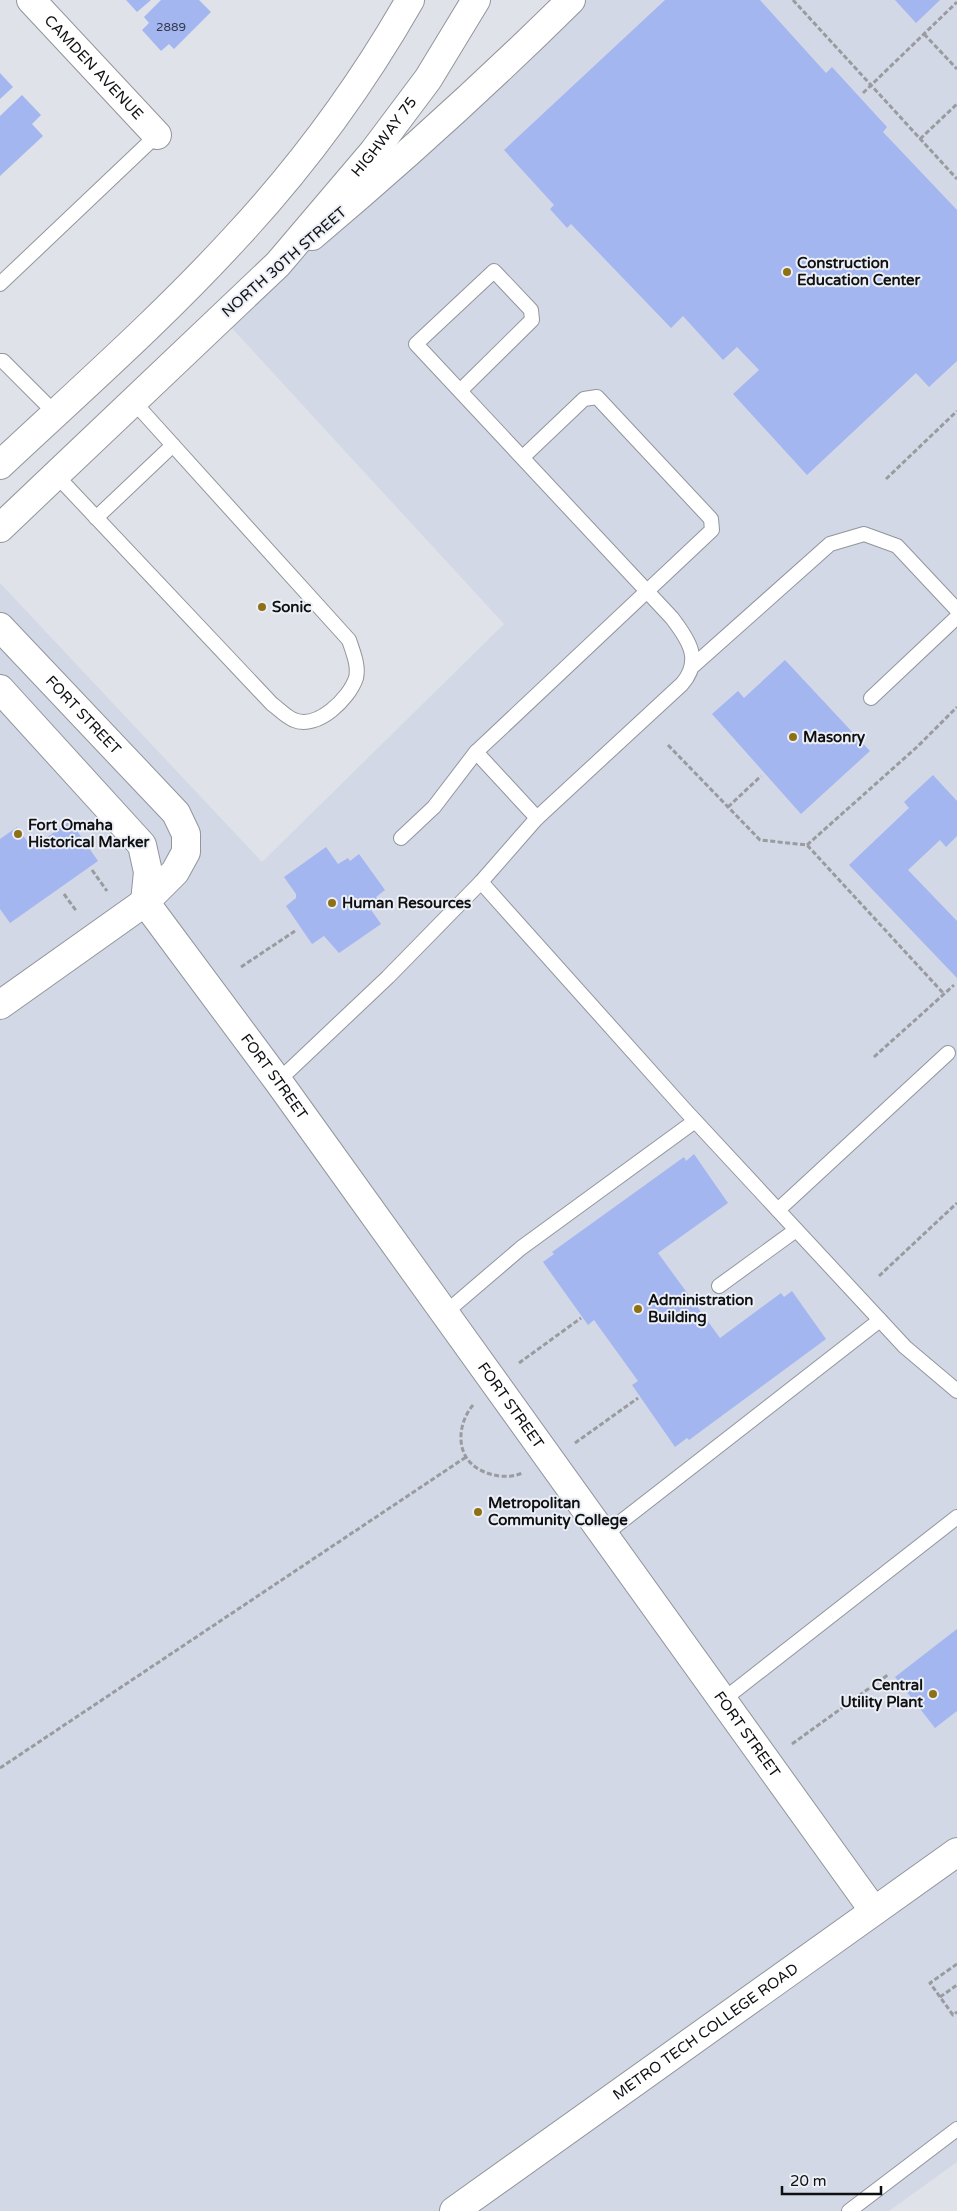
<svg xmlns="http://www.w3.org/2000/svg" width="957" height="2211" font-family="'Varela Round',sans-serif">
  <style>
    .built { fill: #d3d8e6 }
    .building { fill: #a3b6f0 }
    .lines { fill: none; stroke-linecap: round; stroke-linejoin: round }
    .lane-casing { stroke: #92959b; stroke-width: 16 }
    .street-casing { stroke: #92959b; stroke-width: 30 }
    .secondary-casing { stroke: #92959b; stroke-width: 30 }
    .highway-casing { stroke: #92959b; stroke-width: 30 }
    .path { stroke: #999b9f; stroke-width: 3; stroke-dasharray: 5 2.5; stroke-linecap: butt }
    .lane { stroke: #fff; stroke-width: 14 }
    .street { stroke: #fff; stroke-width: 28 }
    .secondary { stroke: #fff; stroke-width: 28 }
    .highway { stroke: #fff; stroke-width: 28 }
    .poi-dot { fill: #8d7114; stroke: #eceff6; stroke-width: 2 }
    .labels { text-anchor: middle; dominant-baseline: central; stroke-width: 4; stroke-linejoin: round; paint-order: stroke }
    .number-label { font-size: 12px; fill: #343a4a }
    .street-label { font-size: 15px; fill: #0f1012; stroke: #eceff6 }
    .poi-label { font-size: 15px; font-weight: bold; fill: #0f1012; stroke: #eceff6; text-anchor: start }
  </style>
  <rect width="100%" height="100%" fill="#dfe2e8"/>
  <!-- built -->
  <path class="built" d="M575,0H957V2162L889,2211H0V583L262,862L504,624L229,325Z"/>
  <!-- building -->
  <g class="building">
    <path d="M126,0H151L137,12Z"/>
    <path d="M161,0H199L211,12L174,49L169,44L161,51L142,30L149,23L144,17Z"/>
    <path d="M665,0H760L826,73L832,67L887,127L883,132L957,210V361L929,387L916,373L807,475L733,394L759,370L737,347L723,360L683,316L671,328L571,224L567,228L550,209L554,205L504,150Z"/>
    <path d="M895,0H940L916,23Z"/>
    <path d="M0,73L13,87L0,99Z"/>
    <path d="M22,95L41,115L32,124L43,136L0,176V116Z"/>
    <path d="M785,660L870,751L801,814L712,714L738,691L744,698Z"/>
    <path d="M933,775L957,801V836L946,847L940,840L908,870L957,921V978L849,865L909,808L904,802Z"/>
    <path d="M70,821L98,861L10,923L0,909V839L17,827L32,848Z"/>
    <path d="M326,847L338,864L348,858L350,861L359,854L385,890L376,897L378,900L369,907L381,924L339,953L324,936L312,944L286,906L296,898V894L284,877Z"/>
    <path d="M694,1154L728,1203L658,1253L720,1338L781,1293L784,1297L792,1291L826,1339L689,1440L687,1438L675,1447L632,1385L638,1381L594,1320L588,1325L543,1262L554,1254L552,1252L684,1157L686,1161Z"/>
    <path d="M957,1629V1711L935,1728L895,1677Z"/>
  </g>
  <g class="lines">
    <!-- lane casing -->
    <g class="lane-casing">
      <g id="lane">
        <path d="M0,284L157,135"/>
        <path d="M0,361H3L55,413"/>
        <path d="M523,457L584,399L597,397L711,519L712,530L476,752L537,818"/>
        <path d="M56,475L272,704C279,709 286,717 294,720C317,730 349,699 356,678C359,666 353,652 349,640L133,401"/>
        <path d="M96,518L173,445"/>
        <path d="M693,666L830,544L864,534L897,546L957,610"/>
        <path d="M871,698L957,617"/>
        <path d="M401,838L434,807L476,752"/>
        <path d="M481,882L685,1110L905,1347L957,1391"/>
        <path d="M278,1081L388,977L481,882L537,818L682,684C703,660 688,639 672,618L416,344L494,271L531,310L532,320L461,390"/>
        <path d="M778,1210L948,1053"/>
        <path d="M719,1286L796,1230"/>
        <path d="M445,1313L521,1248L695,1121"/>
        <path d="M604,1535L880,1320"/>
        <path d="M723,1700L957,1517"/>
        <path d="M849,2211L957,2129"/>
      </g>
    </g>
    <!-- street casing -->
    <g class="street-casing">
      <g id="street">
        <path id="s1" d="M31,0L157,135"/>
        <path id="s2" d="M0,627L176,813L186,834V852L175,872L145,902L0,1005"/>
        <path id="s3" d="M0,689L142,845L148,872L145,902L278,1081L874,1911"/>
        <path id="s4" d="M454,2211L957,1852"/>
      </g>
    </g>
    <!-- secondary casing -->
    <g class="secondary-casing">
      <path id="secondary" d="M312,236C401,161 488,82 571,0"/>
    </g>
    <!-- highway casing -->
    <g class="highway-casing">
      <g id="highway">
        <path d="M0,465C80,390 162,318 236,237C302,166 362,84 410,0"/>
        <path id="s5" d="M0,528L278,264L374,151L428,79L476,0"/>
      </g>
    </g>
    <!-- path -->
    <g class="path">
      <path d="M793,0L957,179"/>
      <path d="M924,34L957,69"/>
      <path d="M863,93L957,2"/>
      <path d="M920,139L957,104"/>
      <path d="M886,479L957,411"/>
      <path d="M668,745L760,840L807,845L944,994"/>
      <path d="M728,807L761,776"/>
      <path d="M807,845L917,747L957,707"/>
      <path d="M92,870L107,891"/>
      <path d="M64,894L77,912"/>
      <path d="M241,967L295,931"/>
      <path d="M874,1057L954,985"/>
      <path d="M879,1276L957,1203"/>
      <path d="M519,1363L581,1318"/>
      <path d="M473,1405C462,1418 456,1440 466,1457C476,1474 505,1481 522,1473"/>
      <path d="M575,1443L638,1398"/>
      <path d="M792,1744L889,1674"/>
      <path d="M0,1768L466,1457"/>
      <path d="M957,1964L930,1983L953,2015L957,2012"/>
      <path d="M940,1997L957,1985"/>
    </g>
    <!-- lane -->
    <use href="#lane" class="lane"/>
    <!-- street -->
    <use href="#street" class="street"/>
    <!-- secondary -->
    <use href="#secondary" class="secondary"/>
    <!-- highway -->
    <use href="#highway" class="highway"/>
  </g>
  <!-- markers -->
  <g class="poi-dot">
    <circle cx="787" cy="272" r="5"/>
    <circle cx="262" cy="607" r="5"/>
    <circle cx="793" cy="737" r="5"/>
    <circle cx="18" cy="834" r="5"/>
    <circle cx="332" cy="903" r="5"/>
    <circle cx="638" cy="1309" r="5"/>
    <circle cx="478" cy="1512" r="5"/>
    <circle cx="933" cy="1694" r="5"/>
  </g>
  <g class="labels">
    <!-- number labels -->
    <g class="number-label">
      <text x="171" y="27">2889</text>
    </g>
    <!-- street labels -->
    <g class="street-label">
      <text stroke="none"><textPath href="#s1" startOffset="92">CAMDEN AVENUE</textPath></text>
      <text stroke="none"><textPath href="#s5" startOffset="549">HIGHWAY 75</textPath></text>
      <text transform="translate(284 262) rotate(-41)">NORTH 30TH STREET</text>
      <text stroke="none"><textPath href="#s2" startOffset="121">FORT STREET</textPath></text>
      <text stroke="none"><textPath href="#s3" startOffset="486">FORT STREET</textPath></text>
      <text stroke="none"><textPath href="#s3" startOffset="891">FORT STREET</textPath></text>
      <text stroke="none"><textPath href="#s3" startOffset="1296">FORT STREET</textPath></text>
      <text stroke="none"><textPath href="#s4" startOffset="309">METRO TECH COLLEGE ROAD</textPath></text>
    </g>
    <!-- poi labels -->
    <g class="poi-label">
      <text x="797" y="263">Construction<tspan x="797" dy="17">Education Center</tspan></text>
      <text x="272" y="607">Sonic</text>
      <text x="803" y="737">Masonry</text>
      <text x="28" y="825">Fort Omaha<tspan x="28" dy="17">Historical Marker</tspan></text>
      <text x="342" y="903">Human Resources</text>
      <text x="648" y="1300">Administration<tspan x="648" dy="17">Building</tspan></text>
      <text x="488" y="1503">Metropolitan<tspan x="488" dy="17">Community College</tspan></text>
      <text x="923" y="1685" text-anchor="end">Central<tspan x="923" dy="17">Utility Plant</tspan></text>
    </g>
  </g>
  <!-- scale -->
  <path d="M782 2186v8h99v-8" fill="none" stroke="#0f1012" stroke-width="2.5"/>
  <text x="790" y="2186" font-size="15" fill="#0f1012" stroke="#eceff6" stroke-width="4" paint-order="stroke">20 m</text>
</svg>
